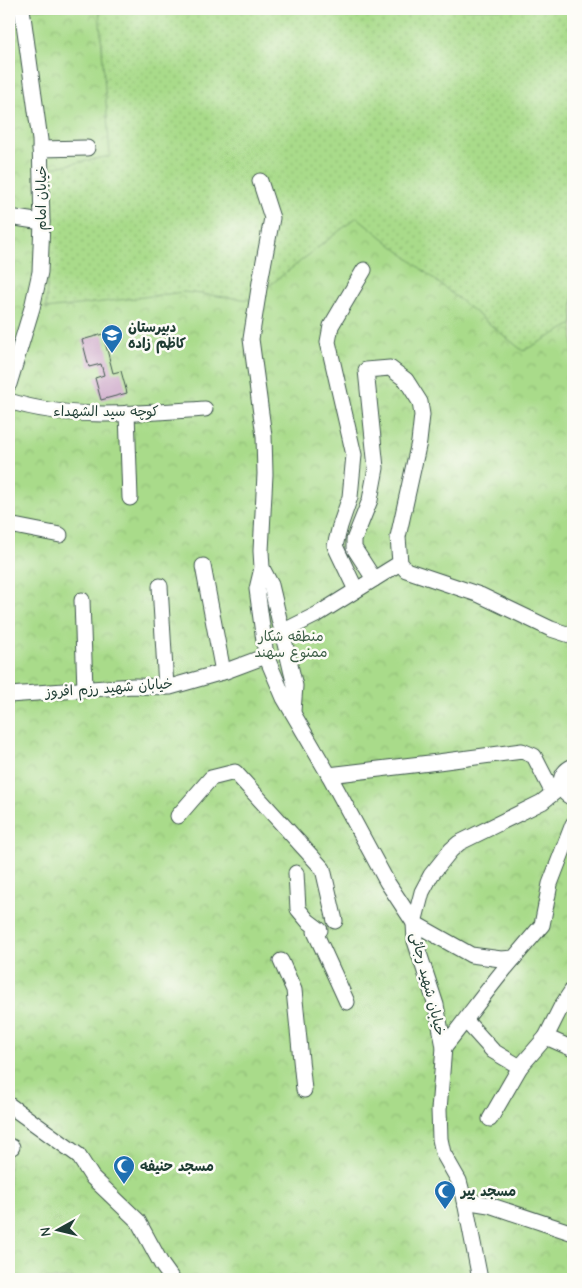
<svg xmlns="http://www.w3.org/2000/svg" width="582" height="1288" font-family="'Comic Neue','Playpen Sans Arabic',sans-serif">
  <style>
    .park { fill: url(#park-crowns); stroke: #648c5f }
    .garden { fill: url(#garden-dots); stroke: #648c5f }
    .building { fill: #c397c0 }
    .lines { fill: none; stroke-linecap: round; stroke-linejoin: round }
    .minor-casing { stroke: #3f574d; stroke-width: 17 }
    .minor { stroke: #fff; stroke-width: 15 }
    .labels { text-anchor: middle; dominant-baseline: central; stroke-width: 5; stroke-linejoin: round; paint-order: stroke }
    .street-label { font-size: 14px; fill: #1f3d34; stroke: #fdfcf7 }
    .poi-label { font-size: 14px; font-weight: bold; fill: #1f3d34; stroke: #fdfcf7; text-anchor: start }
    .park-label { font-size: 14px; fill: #3b5d45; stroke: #fdfcf7 }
  </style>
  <defs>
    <pattern id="park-crowns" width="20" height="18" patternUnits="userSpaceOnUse" patternTransform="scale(1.25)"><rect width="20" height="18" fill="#a9db8a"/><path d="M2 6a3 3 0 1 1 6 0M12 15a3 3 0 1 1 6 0" fill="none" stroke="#91bd78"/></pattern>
    <pattern id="garden-dots" width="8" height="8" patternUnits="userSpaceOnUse" patternTransform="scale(1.25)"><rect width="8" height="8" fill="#a9db8a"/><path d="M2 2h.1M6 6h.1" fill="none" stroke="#91bd78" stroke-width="1.8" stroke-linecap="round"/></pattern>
  </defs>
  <rect width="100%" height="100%" fill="#fdfcf7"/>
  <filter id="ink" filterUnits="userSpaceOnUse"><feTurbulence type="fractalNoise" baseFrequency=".02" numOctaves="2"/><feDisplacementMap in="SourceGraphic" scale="10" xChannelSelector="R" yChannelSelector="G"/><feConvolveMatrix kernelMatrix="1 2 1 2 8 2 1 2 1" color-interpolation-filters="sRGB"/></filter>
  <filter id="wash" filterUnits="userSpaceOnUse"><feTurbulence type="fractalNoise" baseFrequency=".0096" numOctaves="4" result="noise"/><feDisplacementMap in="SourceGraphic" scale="20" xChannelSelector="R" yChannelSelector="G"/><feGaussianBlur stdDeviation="1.12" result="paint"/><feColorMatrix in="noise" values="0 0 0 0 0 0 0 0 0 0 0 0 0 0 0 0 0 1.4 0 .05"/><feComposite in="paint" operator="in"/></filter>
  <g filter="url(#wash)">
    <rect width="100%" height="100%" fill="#f6edda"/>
    <!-- park -->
    <rect class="park" x="9" y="9" width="564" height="1270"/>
    <!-- garden -->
    <path class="garden" d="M99,9H573V324L523,351L357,217L251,300L184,292L46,309L51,168L110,156Z"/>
    <g id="blocks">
      <!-- building -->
      <path class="building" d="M103,334L113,373L121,371L127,393L101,400L95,378L104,375L101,364L89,367L82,340Z"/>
    </g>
  </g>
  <g filter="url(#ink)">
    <use href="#blocks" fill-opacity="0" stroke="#3f574d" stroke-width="1"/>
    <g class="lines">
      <!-- minor casing -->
      <g class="minor-casing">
        <g id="minor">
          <path d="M40,149L87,148"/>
          <path d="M260,181L272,218L260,282L251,339L264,436L265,474L261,551L262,568L257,589L266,656L284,698L329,775L387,882L414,923L471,955L501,959L514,958L542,925L550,884L573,824"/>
          <path d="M9,217L42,222"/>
          <path d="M9,384L32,308L40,272L42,222L40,140L22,9"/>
          <path d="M9,401C72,421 140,413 205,409"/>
          <path d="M127,413L130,498"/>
          <path d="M9,525L60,535"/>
          <path d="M203,566L223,672"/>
          <path d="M262,568L271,585L295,686L293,711"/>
          <path d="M374,579L354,548V540L370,500L376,468L366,370L390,368L406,380L420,402L422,415L419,442L398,537L400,563L406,570L480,595L551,629L573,636"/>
          <path d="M160,586L166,687"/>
          <path d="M356,590L335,546L340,526L350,497L354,455L328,342L331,326L364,270"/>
          <path d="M82,600L85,690"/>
          <path d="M282,632L318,614L400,563"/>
          <path d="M9,695L133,686L170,687L226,671L266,656"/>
          <path d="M573,766C557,773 557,792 573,798"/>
          <path d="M329,775L438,762L522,751L534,756L553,793"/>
          <path d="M178,816L211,778L235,772L323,869L335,921"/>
          <path d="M296,873L298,909L308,921L320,930"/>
          <path d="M315,932L347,1002"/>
          <path d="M281,961L294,990L304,1090"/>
          <path d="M466,1021L493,1051L520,1067L546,1037L573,1049"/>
          <path d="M546,1037L561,1007L573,989"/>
          <path d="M444,1047C468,1018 489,986 514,958"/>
          <path d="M9,1105L78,1155L92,1177L138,1221L162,1265L172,1279"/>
          <path d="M490,1119L520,1067"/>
          <path d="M9,1146L12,1147"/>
          <path d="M464,1201L489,1205L573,1233"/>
          <path d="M480,1279L466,1207L459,1181L443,1153L440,1139L439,1110L444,1047L436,1005L415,941L414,923L422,892L431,875L451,850L459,843L542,802L561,787"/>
        </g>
      </g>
      <!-- minor -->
      <use href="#minor" class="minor"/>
    </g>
  </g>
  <!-- icons -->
  <defs>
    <g id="school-pin" transform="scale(1.125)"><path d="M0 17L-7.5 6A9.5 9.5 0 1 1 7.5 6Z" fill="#1f6fb2" stroke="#fdfcf7"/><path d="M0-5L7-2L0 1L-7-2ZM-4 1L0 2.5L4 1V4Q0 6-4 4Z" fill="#fff"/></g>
    <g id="mosque-pin" transform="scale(1.125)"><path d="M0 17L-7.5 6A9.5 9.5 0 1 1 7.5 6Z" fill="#1f6fb2" stroke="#fdfcf7"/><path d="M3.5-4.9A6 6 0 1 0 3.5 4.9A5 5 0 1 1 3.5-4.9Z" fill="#fff"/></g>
  </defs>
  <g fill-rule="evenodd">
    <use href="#school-pin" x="112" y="335"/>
    <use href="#mosque-pin" x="124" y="1166"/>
    <use href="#mosque-pin" x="445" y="1191"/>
  </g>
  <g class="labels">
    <!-- street labels -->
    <g class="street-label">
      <text transform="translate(41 198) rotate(-90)">خیابان امام</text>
      <text x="106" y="411">کوچه سید الشهداء</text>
      <text transform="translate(109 688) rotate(-4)">خیابان شهید رزم افروز</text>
      <text transform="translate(428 984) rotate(76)">خیابان شهید رجائی</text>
    </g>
    <!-- poi labels -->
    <g class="poi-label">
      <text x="128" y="327">دبیرستان<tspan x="128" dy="16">کاظم زاده</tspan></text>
      <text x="140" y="1166">مسجد حنیفه</text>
      <text x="461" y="1191">مسجد پیر</text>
    </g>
    <!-- park labels -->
    <g class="park-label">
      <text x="291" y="636">منطقه شکار<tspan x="291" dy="16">ممنوع سهند</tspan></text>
    </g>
  </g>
  <!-- margin -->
  <rect width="582" height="1288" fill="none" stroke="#fdfcf7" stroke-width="30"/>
  <!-- north arrow -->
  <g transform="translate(58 1230) rotate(262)" stroke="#fdfcf7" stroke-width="4" paint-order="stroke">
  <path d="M0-4L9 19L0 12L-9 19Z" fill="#1f3d34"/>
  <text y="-8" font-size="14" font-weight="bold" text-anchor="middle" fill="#1f3d34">N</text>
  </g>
</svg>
